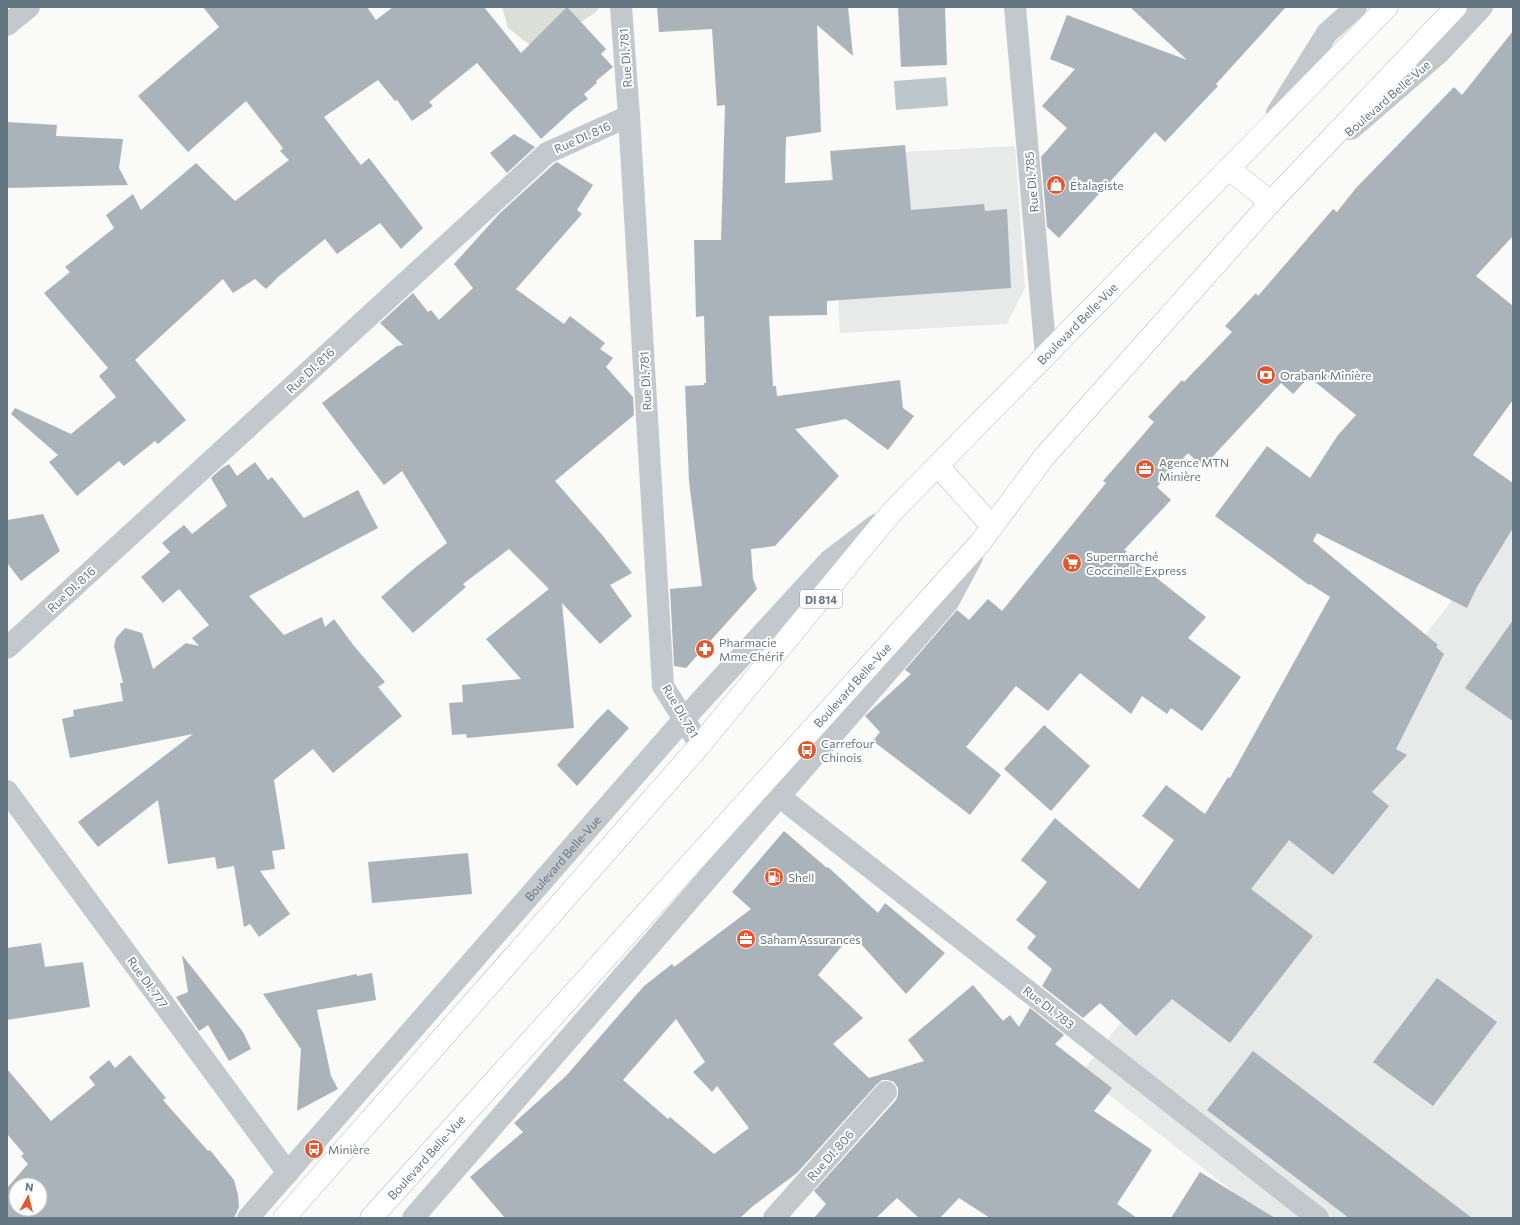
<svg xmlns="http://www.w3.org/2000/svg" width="1520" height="1225" font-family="Commissioner,sans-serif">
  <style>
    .built { fill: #e8e9e9 }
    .green { fill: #dadfd7 }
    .water { fill: #bbc7cb }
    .building { fill: #aab3b9; fill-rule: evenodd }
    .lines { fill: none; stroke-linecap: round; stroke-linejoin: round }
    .major-casing { stroke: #b5babe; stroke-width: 23 }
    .minor { stroke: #c3c8cc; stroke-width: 22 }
    .major { stroke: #fff; stroke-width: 22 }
    .labels { text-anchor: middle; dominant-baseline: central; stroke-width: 4; stroke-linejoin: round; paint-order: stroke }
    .shield { fill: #fff; stroke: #939fa8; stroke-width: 1 }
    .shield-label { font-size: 11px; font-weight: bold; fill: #657683 }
    .street-label { font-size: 12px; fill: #657683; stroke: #fff }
    .poi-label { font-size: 12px; fill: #657683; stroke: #fff; text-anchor: start }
  </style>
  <rect width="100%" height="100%" fill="#fafaf8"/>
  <!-- built -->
  <g class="built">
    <path d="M1015,146L1025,288L1007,324L840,333L830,156Z"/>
    <path d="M1513,523V1218H1267L1081,1073Z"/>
  </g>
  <!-- green -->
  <path class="green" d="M502,7H599L596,12L561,36L531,46L508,28Z"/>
  <!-- water -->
  <path class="water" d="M946,77L948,106L896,110L894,81Z"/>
  <!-- building -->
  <g class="building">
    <path d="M203,7H367L376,20L393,7H484L521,53L567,7L606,49L601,54L613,67L596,81L597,83L584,94L588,99L574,109L541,139L477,63L429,102L433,106L412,121L397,100L395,101L378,80L324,117L361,165L369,158L423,228L401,249L380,223L337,254L325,239L278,277L266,289L255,279L233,293L223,279L135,360L186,420L158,444L155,441L124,466L119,461L77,496L49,462L58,455L11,414L15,408L71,434L116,397L99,376L108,368L44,293L70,272L65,267L114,228L106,215L133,194L141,210L196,163L235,201L289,160L280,151L283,148L246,101L188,152L138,96L219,27Z"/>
    <path d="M657,7H848L853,56L817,25L821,132L786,137L785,183L833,180L830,151L905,145L911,210L984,204L985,211L1007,209L1011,288L827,301V315L769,316L773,386H776L777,396L900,380L903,408L914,416L888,450L846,419L795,429L839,476L775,546L751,549L753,579L757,589L686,668L674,666L670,589L702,586L689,481L685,386L704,385V383H706L704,316L696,317L694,240H721L725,105L717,106L712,29L659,32Z"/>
    <path d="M898,7H945L947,65L901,67Z"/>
    <path d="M1130,7H1286L1216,84L1218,86L1165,142L1155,132L1059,238L1047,227L1041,157L1067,128L1042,106L1075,69L1050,59L1067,15L1187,60Z"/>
    <path d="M1513,31V236L1476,276L1513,306V400L1473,455L1513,483V528L1477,587L1467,608L1317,533L1313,541L1438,645L1436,647L1444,654L1396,749L1407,755L1372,792L1389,806L1333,875L1289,840L1251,889L1313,936L1230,1043L1172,999L1136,1036L1100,1003L1083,1018L1042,986L1052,969L1027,948L1036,936L1016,920L1047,882L1021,860L1055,818L1139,889L1174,840L1142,816L1166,785L1205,814L1228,777L1230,778L1330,597L1310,584L1309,585L1215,516L1267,446L1310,478L1338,435L1356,415L1309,377L1293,394L1281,383L1203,467L1188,453L1157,487L1171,500L1124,550L1127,551L1125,553L1206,617L1188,638L1241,677L1202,731L1171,708L1167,714L1142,696L1131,714L1080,673L1048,711L1016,686L966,747L1001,775L970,815L873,741L880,732L865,716L911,674L905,670L957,610L969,620L988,599L1002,611L1106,483L1103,481L1154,422L1148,417L1182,380L1184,382L1232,332L1225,326L1256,293L1258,296L1333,209L1337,212L1356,188L1454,87L1462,95Z"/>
    <path d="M7,122L57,125L56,136L123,139L119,168L128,185L7,188Z"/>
    <path d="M514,134L535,147L507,173L490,153Z"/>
    <path d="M557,162L593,185L577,210L582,214L516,289L564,324L570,316L605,343L600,349L613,358L606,367L633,397L634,415L555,481L603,536L632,573L610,585L632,616L600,644L562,603L574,728L467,738L466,734L452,735L449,703L463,702L462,685L521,679L486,639L549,589L509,549L463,584L466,587L413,633L381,597L417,566L447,543L402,471L384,485L322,403L397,346L403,345L380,323L413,293L428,312L431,310L439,320L473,288L454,264L500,213L554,164Z"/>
    <path d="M255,462L268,480L272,477L304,518L358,490L378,528L249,596L284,635L322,617L325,627L334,619L354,646L385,682L378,687L402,716L333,773L313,749L274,780L285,849L272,851L275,869L260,871L290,914L259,937L250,924L244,927L234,866L217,869L215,857L168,864L158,800L98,847L78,822L193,734L70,758L62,719L74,716L73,710L123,701L120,683H123L114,646L116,638L125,628L142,633L153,669L186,643L199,646L192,638L209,625L179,589L163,603L141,577L170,552L162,543L184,525L192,534L227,506L211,478L222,468L229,464L237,476Z"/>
    <path d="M43,514L60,551L21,581L7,563V520Z"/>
    <path d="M1513,620V721L1465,688Z"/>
    <path d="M608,709L629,728L577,786L557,765L598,719Z"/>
    <path d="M1044,725L1090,766L1051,811L1004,769Z"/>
    <path d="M784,831L827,868L828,867L878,913L885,903L945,953L906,994L852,934L818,975L863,1018L833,1044L869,1078L924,1061L908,1040L973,985L1003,1021L1010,1015L1019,1027L1030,1008L1064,1035L1055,1044L1112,1088L1094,1111L1152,1150L1117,1204L1137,1218H990L959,1198L940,1218H919L897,1198L876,1218H814L826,1204L814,1191L896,1100L898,1094V1088L894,1082L888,1080H882L877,1084L797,1173L753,1206L740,1218H505L470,1177L523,1132L514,1123L566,1076L644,986L672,964L674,967L751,909L732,892ZM676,1019L705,1062L693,1072L712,1092L717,1086L749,1128L714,1154L670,1117L668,1119L623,1080Z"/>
    <path d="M468,853L472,894L372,903L368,862Z"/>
    <path d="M41,943L45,967L83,962L90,1007L7,1020V948Z"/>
    <path d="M182,955L243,1032L251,1049L229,1061L208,1025L199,1031L176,997L188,992Z"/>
    <path d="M372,973L376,1000L317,1010L331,1076L338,1089L297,1111L301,1049L263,994L357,974V976Z"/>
    <path d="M1437,978L1497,1022L1433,1106L1373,1062Z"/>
    <path d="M1253,1051L1472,1218H1349L1207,1110Z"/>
    <path d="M130,1055L166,1098L163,1100L208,1151L210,1150L234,1180L238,1195L239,1207L234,1218H7V1188L28,1164L21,1156L24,1154L7,1134V1069L51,1121L95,1085L89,1077L109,1060L115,1068ZM16,1185H40V1209H16Z"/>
    <path d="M1200,1172L1275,1218H1171Z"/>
  </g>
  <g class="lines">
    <!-- major casing -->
    <g class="major-casing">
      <g id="major">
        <path d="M1229,169L1271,202"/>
        <path d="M938,466L992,526"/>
        <path id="s2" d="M284,1218L700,745L891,513L1387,7"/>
        <path id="s3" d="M371,1218L980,543L1044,457L1271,202L1456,7"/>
      </g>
    </g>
    <!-- minor -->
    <g class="minor">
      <path d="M621,7L629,116L663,686L700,745"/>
      <path d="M1015,7L1046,356"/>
      <path d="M7,25L29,7"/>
      <path d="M1277,113L1327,33L1356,7"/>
      <path d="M1351,129L1439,53L1482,7"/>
      <path d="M7,648L547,153L629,116"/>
      <path d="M7,791L288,1173"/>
      <path d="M780,797L1318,1218"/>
      <path id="s1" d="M248,1218L684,719L830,560L876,525"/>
      <path d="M413,1218L948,602L972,557"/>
      <path d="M774,1218L886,1092"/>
    </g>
    <!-- major -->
    <use href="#major" class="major"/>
  </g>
  <!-- icons -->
  <defs>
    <g id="shop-disc" transform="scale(1)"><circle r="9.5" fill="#e4572e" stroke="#fff"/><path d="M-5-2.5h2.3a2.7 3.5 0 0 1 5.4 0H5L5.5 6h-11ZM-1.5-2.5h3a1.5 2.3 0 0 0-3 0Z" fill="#fff"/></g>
    <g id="bank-disc" transform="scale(1)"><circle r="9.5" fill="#e4572e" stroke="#fff"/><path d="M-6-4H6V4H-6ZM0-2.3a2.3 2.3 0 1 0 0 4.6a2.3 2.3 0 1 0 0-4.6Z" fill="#fff"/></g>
    <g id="office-disc" transform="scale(1)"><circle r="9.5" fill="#e4572e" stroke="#fff"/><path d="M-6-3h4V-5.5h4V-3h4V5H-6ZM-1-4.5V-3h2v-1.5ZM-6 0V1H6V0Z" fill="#fff"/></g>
    <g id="supermarket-disc" transform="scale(1)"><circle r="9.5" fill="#e4572e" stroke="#fff"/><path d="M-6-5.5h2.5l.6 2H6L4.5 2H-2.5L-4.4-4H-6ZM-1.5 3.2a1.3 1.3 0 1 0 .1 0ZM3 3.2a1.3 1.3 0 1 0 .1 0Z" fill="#fff"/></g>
    <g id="pharmacy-disc" transform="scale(1)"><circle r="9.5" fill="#e4572e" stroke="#fff"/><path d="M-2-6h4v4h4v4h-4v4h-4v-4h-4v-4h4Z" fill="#fff"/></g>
    <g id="bus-disc" transform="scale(1)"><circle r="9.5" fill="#e4572e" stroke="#fff"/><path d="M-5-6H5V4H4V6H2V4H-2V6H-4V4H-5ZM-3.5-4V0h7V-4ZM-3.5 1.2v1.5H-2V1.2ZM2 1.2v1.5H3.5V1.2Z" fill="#fff"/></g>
    <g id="fuel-disc" transform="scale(1)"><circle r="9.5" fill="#e4572e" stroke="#fff"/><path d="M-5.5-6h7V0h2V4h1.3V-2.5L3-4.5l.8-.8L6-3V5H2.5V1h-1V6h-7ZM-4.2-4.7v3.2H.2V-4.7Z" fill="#fff"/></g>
  </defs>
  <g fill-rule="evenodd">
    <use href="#shop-disc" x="1056" y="185"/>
    <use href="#bank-disc" x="1266" y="375"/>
    <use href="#office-disc" x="1145" y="469"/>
    <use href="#supermarket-disc" x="1072" y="563"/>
    <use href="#pharmacy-disc" x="705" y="649"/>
    <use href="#bus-disc" x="807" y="750"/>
    <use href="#fuel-disc" x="774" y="877"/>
    <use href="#office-disc" x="746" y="939"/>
    <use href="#bus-disc" x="314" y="1149"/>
  </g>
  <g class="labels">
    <!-- shield labels -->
    <rect class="shield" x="800" y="590" width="42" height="18" rx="3"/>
    <g class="shield-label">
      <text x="821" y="599">DI 814</text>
    </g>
    <!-- street labels -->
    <g class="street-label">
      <text transform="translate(625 58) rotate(-94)">Rue DI. 781</text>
      <text transform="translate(1387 98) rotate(-41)">Boulevard Belle-Vue</text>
      <text transform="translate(582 137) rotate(-24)">Rue DI. 816</text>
      <text transform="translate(1031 182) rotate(-95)">Rue DI. 785</text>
      <text stroke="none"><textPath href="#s2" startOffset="1196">Boulevard Belle-Vue</textPath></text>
      <text transform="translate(310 370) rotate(-43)">Rue DI. 816</text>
      <text transform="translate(645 381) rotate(-93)">Rue DI. 781</text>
      <text transform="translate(71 589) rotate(-43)">Rue DI. 816</text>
      <text stroke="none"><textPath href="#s3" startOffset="718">Boulevard Belle-Vue</textPath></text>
      <text transform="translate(681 711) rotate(60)">Rue DI. 781</text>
      <text stroke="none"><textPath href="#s1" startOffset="478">Boulevard Belle-Vue</textPath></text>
      <text transform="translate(148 982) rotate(54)">Rue DI. 777</text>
      <text transform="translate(1049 1007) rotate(38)">Rue DI. 783</text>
      <text transform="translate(830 1155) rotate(-48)">Rue DI. 806</text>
      <text stroke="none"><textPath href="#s3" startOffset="82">Boulevard Belle-Vue</textPath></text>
    </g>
    <!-- poi labels -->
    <g class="poi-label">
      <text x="1070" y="185">Étalagiste</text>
      <text x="1280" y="375">Orabank Minière</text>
      <text x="1159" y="462">Agence MTN<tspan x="1159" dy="14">Minière</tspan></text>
      <text x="1086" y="556">Supermarché<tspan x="1086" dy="14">Coccinelle Express</tspan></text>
      <text x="719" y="642">Pharmacie<tspan x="719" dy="14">Mme Chérif</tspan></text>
      <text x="821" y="743">Carrefour<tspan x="821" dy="14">Chinois</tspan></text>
      <text x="788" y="877">Shell</text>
      <text x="760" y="939">Saham Assurances</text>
      <text x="328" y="1149">Minière</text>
    </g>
  </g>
  <!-- border -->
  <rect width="1520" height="1225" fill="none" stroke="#657683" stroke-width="16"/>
  <!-- north arrow -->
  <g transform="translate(28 1197) rotate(7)"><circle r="19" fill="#ffffff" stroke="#c1c8cd"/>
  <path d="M0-3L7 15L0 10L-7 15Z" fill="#e4572e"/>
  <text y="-6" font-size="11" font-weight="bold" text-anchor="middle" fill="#657683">N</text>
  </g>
</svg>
